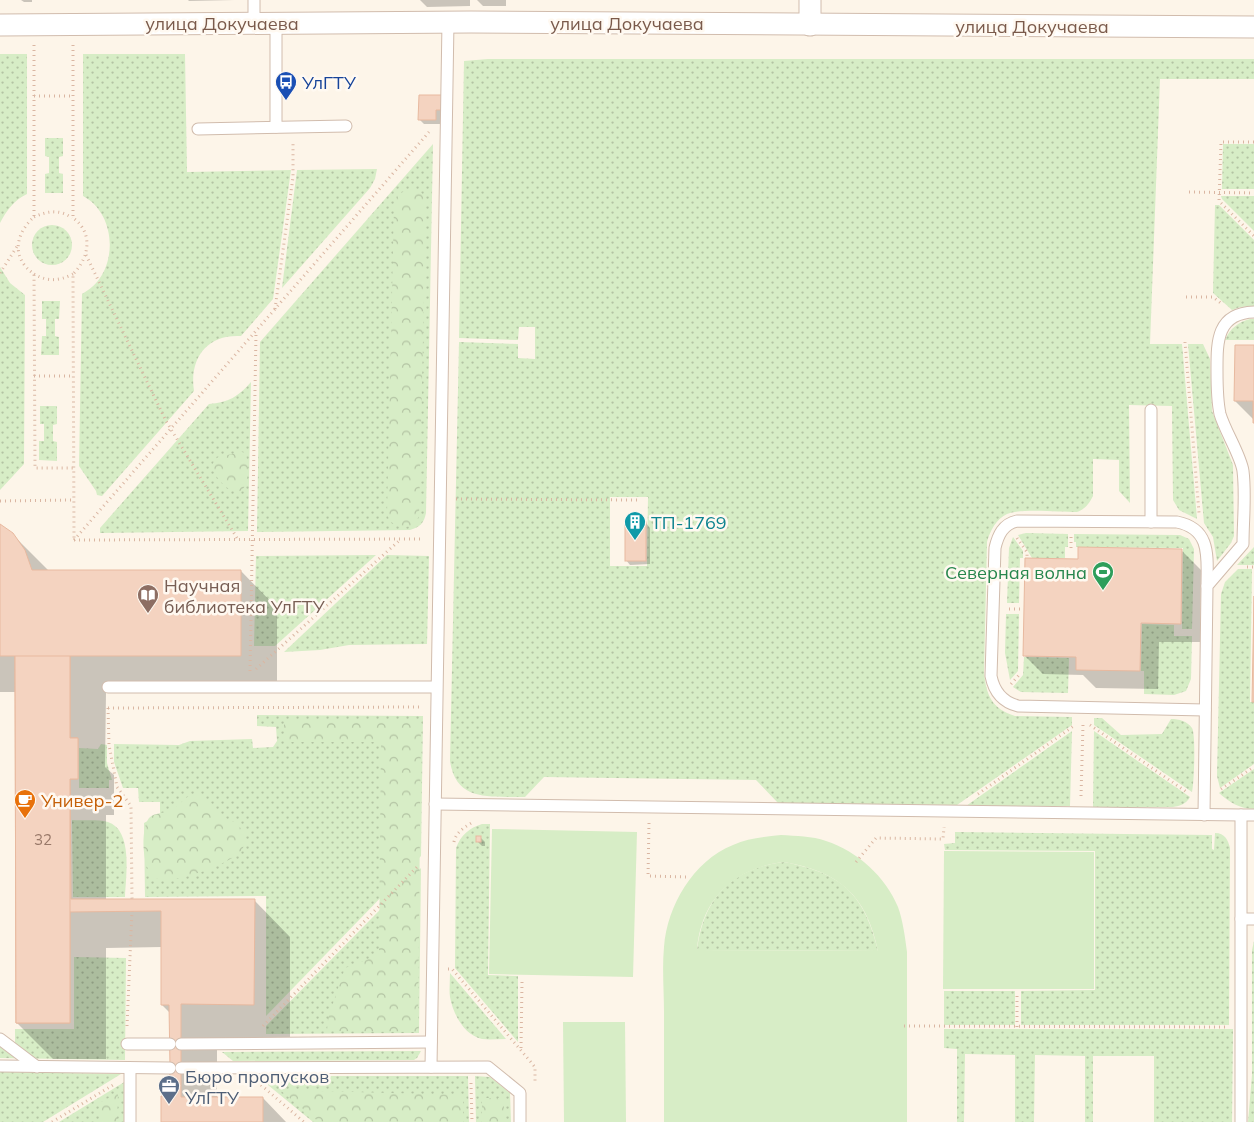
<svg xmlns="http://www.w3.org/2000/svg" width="1254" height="1122" font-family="Mulish,sans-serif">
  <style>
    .grass { fill: url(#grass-dots); fill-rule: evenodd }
    .forest { fill: url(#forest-crowns) }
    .garden { fill: #d7edc6; fill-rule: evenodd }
    .shadow { fill: #0003 }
    .building { fill: #f4d3c0; stroke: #e8b99f }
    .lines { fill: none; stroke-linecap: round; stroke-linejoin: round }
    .service-casing { stroke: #d1bcad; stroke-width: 13 }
    .minor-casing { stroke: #d1bcad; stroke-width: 23 }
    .path { stroke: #dab6a2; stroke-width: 3; stroke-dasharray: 1 4; stroke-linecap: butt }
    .service { stroke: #fff; stroke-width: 11 }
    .minor { stroke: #fff; stroke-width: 21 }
    .labels { text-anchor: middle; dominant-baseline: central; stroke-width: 5; stroke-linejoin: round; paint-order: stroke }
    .number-label { font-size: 15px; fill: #987868 }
    .street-label { font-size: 18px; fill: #7a5a4b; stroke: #fff9f1 }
    .transit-label { font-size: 18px; fill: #164399; stroke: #fff9f1; text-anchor: start }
    .culture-label { font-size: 18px; fill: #0d838f; stroke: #fff9f1; text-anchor: start }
    .leisure-label { font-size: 18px; fill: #27864d; stroke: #fff9f1; text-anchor: end }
    .education-label { font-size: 18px; fill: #785e54; stroke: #fff9f1; text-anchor: start }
    .food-label { font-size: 18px; fill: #c56008; stroke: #fff9f1; text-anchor: start }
    .service-label { font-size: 18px; fill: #4e5e75; stroke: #fff9f1; text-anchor: start }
  </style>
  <defs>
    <pattern id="grass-dots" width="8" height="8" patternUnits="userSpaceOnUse" patternTransform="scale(1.25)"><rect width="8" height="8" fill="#d7edc6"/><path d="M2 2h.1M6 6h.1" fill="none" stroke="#b3c3a3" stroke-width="1.8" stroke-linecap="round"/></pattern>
    <pattern id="forest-crowns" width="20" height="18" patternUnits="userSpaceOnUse" patternTransform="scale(1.25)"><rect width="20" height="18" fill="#d7edc6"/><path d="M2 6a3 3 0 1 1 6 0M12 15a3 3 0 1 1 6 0" fill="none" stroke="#b3c3a3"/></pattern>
  </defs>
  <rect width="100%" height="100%" fill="#fdf5e9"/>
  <!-- grass -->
  <g class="grass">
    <path d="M0,54H27V194C14,200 7,210 0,223Z"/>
    <path d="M83,54H185L187,172L291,170L273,299L241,336C207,334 189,358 194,391L102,496L97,495L96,491L79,466L82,294C87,291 93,287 97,282C118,257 113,212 83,196Z"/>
    <path d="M488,59H1254V79H1160L1150,344H1182L1197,519L1179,510L1173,500L1172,406L1129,405L1130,503L1119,491V460L1093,459V496C1089,504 1085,509 1077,512C1060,512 1021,508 1007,514C996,519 990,531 987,542L984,672C986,695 992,709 1015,716L1072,717V725L957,805L778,803L756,780L544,777L525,797C492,796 456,803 450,761L459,342L518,344V358L535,359V327H519L518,340L459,338L464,61ZM610,497H648L647,566H610Z"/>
    <path d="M45,138H63V156L59,157V173L63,174V193H45V174L49,173V157L45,156Z"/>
    <path d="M433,144L426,513C424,523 420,527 410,530L257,532L260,342Z"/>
    <path d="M1223,144H1254V189H1222Z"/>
    <path d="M377,169L375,179L370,188L282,288L297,170Z"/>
    <path d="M1221,196H1254V231L1222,199Z"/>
    <path d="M1215,205H1219L1254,240V306L1240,307L1232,310L1213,293Z"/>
    <circle cx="52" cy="245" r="20"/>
    <path d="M0,267L10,283L25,295L24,464L0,490Z"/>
    <path d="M42,301H60L59,319H55V336L59,337V355H41L42,336H46V319H42Z"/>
    <path d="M1250,319H1254V340H1225C1230,328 1239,322 1250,319Z"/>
    <path d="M1188,344H1203L1210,359L1212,411L1233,465L1234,536L1231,543L1217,561L1213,537L1204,523Z"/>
    <path d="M251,382L248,531L100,533V528L209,404C228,403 239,396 251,382Z"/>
    <path d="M40,406H57V424L53,425V441L57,442V461L39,460V441H44V424H40Z"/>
    <path d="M1026,533L1068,534V547H1065V558H1032L1018,535Z"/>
    <path d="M1074,534L1180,535L1189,539L1194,549L1192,629H1182L1183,548L1076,547V542H1074Z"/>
    <path d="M1013,537L1023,551V558H1020L1019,603H1007L1009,548Z"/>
    <path d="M1254,547V565H1237Z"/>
    <path d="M376,555L275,646H254L256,556Z"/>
    <path d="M387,555L429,556L427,644L349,645L320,650L284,652Z"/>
    <path d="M1238,569H1252L1250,702H1254V764L1220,788L1217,776L1221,594L1225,582Z"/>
    <path d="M1006,614H1019L1018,671L1010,680L1005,653Z"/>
    <path d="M1142,624L1174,625V636H1192L1191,679L1186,691L1174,695L1144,694V671H1141Z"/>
    <path d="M1024,657L1069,658L1068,693L1021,692L1013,687L1023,675Z"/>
    <path d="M257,715L423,716L421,856L266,1016V896L145,897L144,823L160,814V802H139L138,788H123L114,762V744L179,745L190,741L252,739L253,748L273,747L277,741L276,727L257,726Z"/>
    <path d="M1094,718H1102L1121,735L1162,734L1171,719C1179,719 1187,721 1192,728C1196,734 1194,785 1192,792L1094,725Z"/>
    <path d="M1072,731L1070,806H966Z"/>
    <path d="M1094,731L1190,797C1186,804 1180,806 1173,807H1093Z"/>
    <path d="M101,744L107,745V763L112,780H109V788H79V748L98,749Z"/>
    <path d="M1254,769V809C1240,809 1229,802 1219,793Z"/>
    <path d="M72,820C83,821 97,819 108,822C133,830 126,876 125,897H73Z"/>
    <path d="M482,824H490L488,975L518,976V1042L455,968L456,848C461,835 469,828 482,824Z"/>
    <path d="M955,832L1212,835V849L1214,850L1215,833C1225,833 1228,840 1230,848L1229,1025H1021V991L1095,990V851L945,850L944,844L955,843Z"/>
    <path d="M784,862C842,873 864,894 878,951L697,950C703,898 732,868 784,862Z"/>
    <path d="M421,868L419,1033L266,1034V1026Z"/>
    <path d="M1254,941V1122H1248L1252,1075V950Z"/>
    <path d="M74,957L126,958L125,1060L0,1058V1043H15V1029H74Z"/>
    <path d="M450,973L506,1039C498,1039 490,1040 482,1039C464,1035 453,1014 450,997C449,990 450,981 450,973Z"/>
    <rect x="944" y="991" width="71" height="34"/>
    <path d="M944,1029H1233L1232,1122H1154V1056H1093V1122H1085V1056L1035,1055L1034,1122H1015V1055L965,1054L964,1122H957V1049L944,1048Z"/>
    <path d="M421,1051L417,1058L414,1060L233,1061L222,1052Z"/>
    <path d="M0,1072L121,1074L43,1122H0Z"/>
    <path d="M267,1076H468L469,1122H313L268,1085Z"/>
    <path d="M475,1076L490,1077L510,1093L511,1122H476Z"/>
    <path d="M126,1081L125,1122H59Z"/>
  </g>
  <!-- forest -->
  <g class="forest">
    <path d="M407,189C420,189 424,192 426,205L419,516L415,524C403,530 391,527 387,514L394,207L397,196Z"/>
    <path d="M239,451L245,453C249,461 250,487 240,491C229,495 213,475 212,466C218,450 227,459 239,451Z"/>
    <path d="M284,719H421L418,1032L327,1031L328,1018L345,968L379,955L381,742H284Z"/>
    <path d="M192,794L204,797L212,804L219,815L234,822L246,833C245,842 245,848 238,854C225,865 171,886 155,878C142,871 140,829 149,818C155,812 164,814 171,810C179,806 184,798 192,794Z"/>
    <path d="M280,1090L463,1095V1122H319Z"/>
    <path d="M118,1093L117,1122H99L101,1102Z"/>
    <rect x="482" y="1098" width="22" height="24"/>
  </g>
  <!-- garden -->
  <g class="garden">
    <path d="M492,829L637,832L633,977L489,974Z"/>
    <path d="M781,835C796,836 812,836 826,841C857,851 886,877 898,907C903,921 905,937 907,952V1122H664C664,1085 664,1049 664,1012C664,991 662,968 664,947C667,906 693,861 733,845C748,838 764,837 781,835ZM784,862C839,872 866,894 878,951L697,950C701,899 734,868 784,862Z"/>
    <path d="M944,851L1094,852V989H943Z"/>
    <path d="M563,1022H625L626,1122H564Z"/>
  </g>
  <!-- shadow -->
  <g class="shadow">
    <path d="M21,0H32V2H24Z"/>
    <path d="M188,0H235L189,1Z"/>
    <path d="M420,0H470V6L427,7Z"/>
    <path d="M477,0H506V6H483Z"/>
    <path d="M441,97L445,114H440V124H424L419,119Z"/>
    <path d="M1254,346V422V420L1235,401Z"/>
    <path d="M646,523L650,528V564L630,565L626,560Z"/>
    <path d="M0,525L12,534L49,571H241L277,608V692H106L105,767L114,775V815H106V900H254L290,937V1040H217V1098H263L286,1122H162L170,1098V1013L162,1005V947L106,948V1059H53L17,1023V692H0Z"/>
    <path d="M1182,551L1201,570L1200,642H1159L1158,689L1096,688L1083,675L1043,674L1024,655L1079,560Z"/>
    <path d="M481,838L485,842V846H482L477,841Z"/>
  </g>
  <!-- building -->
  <g class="building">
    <path d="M419,95H442L441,110H436V120H418Z"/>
    <path d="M1235,345H1254V423H1253V401H1234Z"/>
    <rect x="625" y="522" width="21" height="39"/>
    <path d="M0,524L13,533L25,550L32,570H241V656H70V738H78V779H70L71,899H255L254,1005L181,1004V1097H263V1122H161V1096H169L170,1068L169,1005H161V911L70,912V1023H16L15,656H0Z"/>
    <path d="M1078,547L1182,549L1181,624L1141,623L1140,671L1076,670V657L1023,656L1025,558L1078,559Z"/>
    <path d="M1254,596V702H1252Z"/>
    <path d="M15,656H70V738H78V779H70V1023H16Z"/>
    <rect x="476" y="836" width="5" height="6"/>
  </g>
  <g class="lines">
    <!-- service casing -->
    <g class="service-casing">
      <g id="service">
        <path d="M254,22V0"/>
        <path d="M276,22V127"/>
        <path d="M198,129L346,126"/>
        <path d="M1151,410V522"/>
        <path d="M108,687H436"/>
        <path d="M1205,710L1018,706C1002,702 994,691 991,676L995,548C998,535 1003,524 1017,521L1177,522C1212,529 1207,558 1207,586"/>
        <path d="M435,804L1241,815"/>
        <path d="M1204,815L1207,586L1243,544C1243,520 1246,495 1243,471C1241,456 1225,431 1220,414C1217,400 1217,386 1217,371C1217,343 1216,313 1254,312"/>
        <path d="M1241,919H1254"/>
        <path d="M0,1039L37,1067"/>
        <path d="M127,1044H170"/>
        <path d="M181,1044L431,1042"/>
        <path d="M0,1066L170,1068"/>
        <path d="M431,1067L448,22"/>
        <path d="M181,1068L488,1067L520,1093V1122"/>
        <path d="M130,1122V1068"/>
        <path d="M1241,1122V815H1254"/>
      </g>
    </g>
    <!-- minor casing -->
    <g class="minor-casing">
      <g id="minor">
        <path d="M0,25L471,22L1254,27"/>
        <path d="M810,25V0"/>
      </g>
    </g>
    <!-- path -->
    <g class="path">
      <path d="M34,45V217C15,234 11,258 34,274L35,468H73"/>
      <path d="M73,45V218C94,233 89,258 73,274L74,539"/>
      <path d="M34,96H73"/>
      <path d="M1254,142H1221L1219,201L1254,236"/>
      <path d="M1189,192L1254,193"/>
      <path d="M34,217C47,211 60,209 72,218"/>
      <path d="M86,255L166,421L237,538"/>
      <path d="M0,273L18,245"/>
      <path d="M34,274C48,282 59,281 73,274"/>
      <path d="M1186,297H1213L1222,304"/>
      <path d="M275,309L293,177V144"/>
      <path d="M1185,342L1199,513"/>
      <path d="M34,376H73"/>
      <path d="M456,499L638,500"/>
      <path d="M0,501L73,500"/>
      <path d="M1017,538L1027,552V557"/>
      <path d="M74,540L429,132"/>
      <path d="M74,540L423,539"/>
      <path d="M1071,548V537"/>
      <path d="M1247,567H1254"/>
      <path d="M1009,609H1022"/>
      <path d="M256,669L400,540"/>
      <path d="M250,671L256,333"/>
      <path d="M1011,684L1021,673"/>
      <path d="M108,708L421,707"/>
      <path d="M108,708L109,745L117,787L131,806L132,899"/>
      <path d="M1090,725L1188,793"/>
      <path d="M1221,789L1254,767"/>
      <path d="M978,794L1075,725"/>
      <path d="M1081,796L1083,724"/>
      <path d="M649,823L648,876L688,877"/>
      <path d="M454,842C456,832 465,827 473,822"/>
      <path d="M856,862L876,838L943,839L944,827"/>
      <path d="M448,969H452L535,1067V1084"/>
      <path d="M127,1026L132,911"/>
      <path d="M263,1026L417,867"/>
      <path d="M904,1026L1225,1027"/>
      <path d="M1017,1027V993"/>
      <path d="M521,1048L522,982"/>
      <path d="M471,1083L472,1122"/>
      <path d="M261,1085L304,1122"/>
      <path d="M52,1122L113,1085"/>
    </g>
    <!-- service -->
    <use href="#service" class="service"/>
    <!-- minor -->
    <use href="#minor" class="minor"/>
  </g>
  <!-- icons -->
  <defs>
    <g id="bus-pin" transform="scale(1.125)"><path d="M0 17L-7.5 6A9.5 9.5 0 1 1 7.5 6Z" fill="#1a4fb4" stroke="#fff9f1"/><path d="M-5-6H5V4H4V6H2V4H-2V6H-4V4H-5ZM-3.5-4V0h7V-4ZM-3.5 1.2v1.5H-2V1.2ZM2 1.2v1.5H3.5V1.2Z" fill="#fff"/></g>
    <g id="building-pin" transform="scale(1.125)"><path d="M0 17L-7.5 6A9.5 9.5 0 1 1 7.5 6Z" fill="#0f9aa8" stroke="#fff9f1"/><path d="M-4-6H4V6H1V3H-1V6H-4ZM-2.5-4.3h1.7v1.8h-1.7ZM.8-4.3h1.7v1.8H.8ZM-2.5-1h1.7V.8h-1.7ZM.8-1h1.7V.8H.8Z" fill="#fff"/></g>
    <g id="stadium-pin" transform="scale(1.125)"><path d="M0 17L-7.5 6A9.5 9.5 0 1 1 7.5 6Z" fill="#2e9e5b" stroke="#fff9f1"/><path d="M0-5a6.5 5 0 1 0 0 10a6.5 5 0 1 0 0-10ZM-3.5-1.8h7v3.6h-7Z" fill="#fff"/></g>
    <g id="library-pin" transform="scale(1.125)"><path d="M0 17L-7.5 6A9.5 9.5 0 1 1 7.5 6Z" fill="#8d6e63" stroke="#fff9f1"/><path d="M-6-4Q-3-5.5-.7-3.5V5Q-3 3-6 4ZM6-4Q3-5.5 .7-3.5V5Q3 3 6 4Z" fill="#fff"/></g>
    <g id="cafe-pin" transform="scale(1.125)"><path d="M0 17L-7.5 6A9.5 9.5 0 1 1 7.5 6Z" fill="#e8710a" stroke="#fff9f1"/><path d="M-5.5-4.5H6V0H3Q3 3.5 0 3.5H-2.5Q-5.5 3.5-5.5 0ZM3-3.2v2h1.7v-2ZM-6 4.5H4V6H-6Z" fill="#fff"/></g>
    <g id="office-pin" transform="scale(1.125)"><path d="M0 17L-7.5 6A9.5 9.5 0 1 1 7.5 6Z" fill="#5c6f8a" stroke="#fff9f1"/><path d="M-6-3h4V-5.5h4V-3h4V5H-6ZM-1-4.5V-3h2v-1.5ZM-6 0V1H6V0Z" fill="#fff"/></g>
  </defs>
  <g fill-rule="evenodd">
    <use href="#bus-pin" x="286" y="82"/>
    <use href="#building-pin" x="635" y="522"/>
    <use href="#stadium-pin" x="1103" y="572"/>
    <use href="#library-pin" x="148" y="595"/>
    <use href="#cafe-pin" x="25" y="800"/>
    <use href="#office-pin" x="169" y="1086"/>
  </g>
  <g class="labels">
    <!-- number labels -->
    <g class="number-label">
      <text x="43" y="839">32</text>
    </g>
    <!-- street labels -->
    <g class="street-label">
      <text x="222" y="23">улица Докучаева</text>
      <text x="627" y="23">улица Докучаева</text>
      <text x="1032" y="26">улица Докучаева</text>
    </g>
    <!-- transit labels -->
    <g class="transit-label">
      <text x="302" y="82">УлГТУ</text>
    </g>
    <!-- culture labels -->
    <g class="culture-label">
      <text x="651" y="522">ТП-1769</text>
    </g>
    <!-- leisure labels -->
    <g class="leisure-label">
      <text x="1087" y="572">Северная волна</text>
    </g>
    <!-- education labels -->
    <g class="education-label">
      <text x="164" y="585">Научная<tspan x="164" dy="21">библиотека УлГТУ</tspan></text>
    </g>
    <!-- food labels -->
    <g class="food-label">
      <text x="41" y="800">Универ-2</text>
    </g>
    <!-- service labels -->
    <g class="service-label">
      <text x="185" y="1076">Бюро пропусков<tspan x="185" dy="21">УлГТУ</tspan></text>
    </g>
  </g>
</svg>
